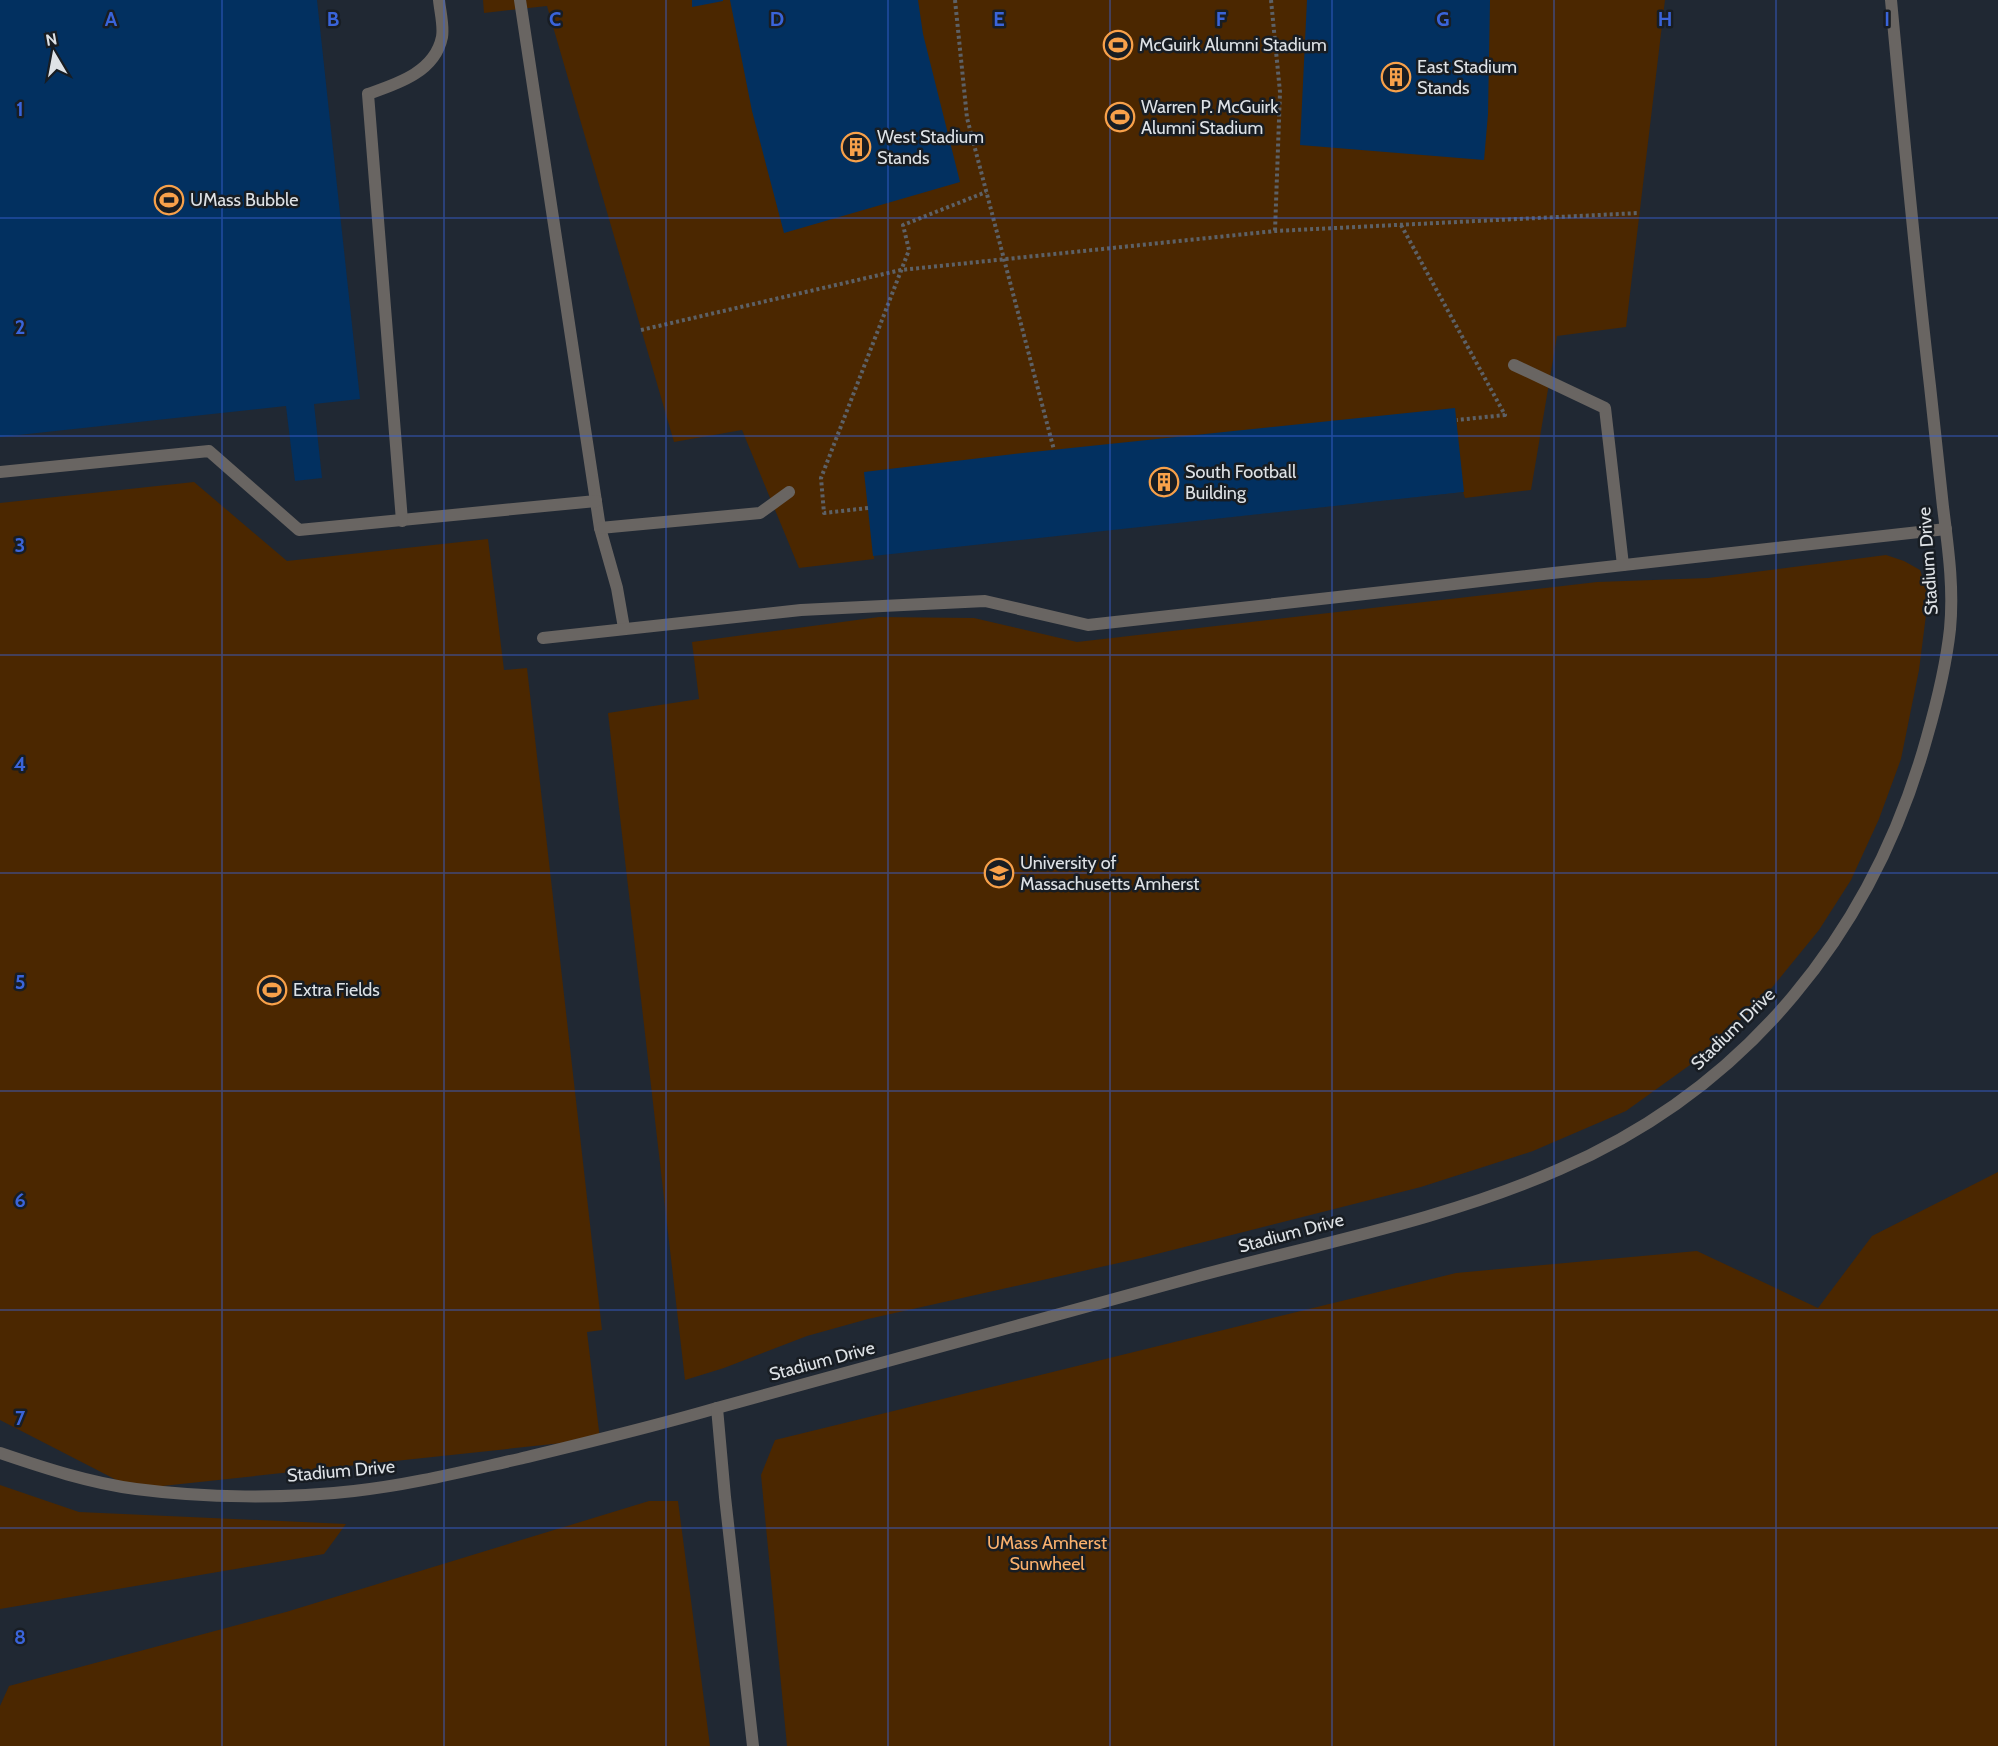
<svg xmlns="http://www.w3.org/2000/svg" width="1998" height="1746" font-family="Cabin,sans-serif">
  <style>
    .built { fill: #202833 }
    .green { fill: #4b2700 }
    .building { fill: #023060 }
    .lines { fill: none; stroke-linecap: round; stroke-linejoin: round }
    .path { stroke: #5d6166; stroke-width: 4; stroke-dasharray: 3 3; stroke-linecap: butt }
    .lane { stroke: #696562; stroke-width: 12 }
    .street { stroke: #696562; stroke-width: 12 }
    .grid { fill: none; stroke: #3a64da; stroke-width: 1.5; stroke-opacity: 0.55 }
    .labels { text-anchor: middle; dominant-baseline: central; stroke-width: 5; stroke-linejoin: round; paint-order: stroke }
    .poi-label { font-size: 18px; fill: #dee2e6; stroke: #181d23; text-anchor: start }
    .street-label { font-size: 18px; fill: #dee2e6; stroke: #181d23 }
    .park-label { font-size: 18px; fill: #fbb16d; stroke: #181d23 }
    .grid-label { font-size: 20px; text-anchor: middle; font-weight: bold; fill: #3a64da; stroke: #181d23; stroke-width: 5; stroke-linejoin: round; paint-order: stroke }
  </style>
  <rect width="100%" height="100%" fill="#181d23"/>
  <!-- built -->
  <rect class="built" x="0" y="0" width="1998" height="1746"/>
  <!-- green -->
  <g class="green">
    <path d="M483,0H1665L1626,327L1557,336L1531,490L1465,498L1463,492L874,555V559L799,568L742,430L674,442L547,6L484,13Z"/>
    <path d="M194,482L287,561L488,539L504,670L527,668L602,1330L587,1332L600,1439L134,1489L0,1420V503Z"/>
    <path d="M1886,555L1904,561L1920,570L1927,591L1926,615L1919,670L1901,759L1879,819L1851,880L1819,930L1761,1001L1701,1057L1626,1111L1533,1151L1421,1187L1141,1258L868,1319L807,1336L724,1368L685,1380L608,713L699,699L692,642L879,617L974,618L1077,642L1597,582L1708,578Z"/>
    <path d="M1998,1172V1746H787L761,1475L775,1440L1456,1273L1697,1251L1818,1308L1872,1236Z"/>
    <path d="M0,1485L79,1512L346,1524L324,1554L0,1609Z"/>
    <path d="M649,1501H678L710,1746H0V1706L9,1686L286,1612Z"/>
  </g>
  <!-- building -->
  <g class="building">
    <path d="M0,0H317L360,399L314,404L322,478L295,481L286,406L0,437Z"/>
    <path d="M692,0H723V1L692,7Z"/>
    <path d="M730,0H918L923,34L960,182L784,233L752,111Z"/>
    <path d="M1307,0H1490L1488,114L1484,160L1300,145Z"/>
    <path d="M1455,408L1464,492L873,556L864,472L1023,453Z"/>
  </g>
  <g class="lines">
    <!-- path -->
    <g class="path">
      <path d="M955,0L967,118L1054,450"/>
      <path d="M1271,0L1280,92L1275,231"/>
      <path d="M1401,225L1505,415L1457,420"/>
      <path d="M641,330L901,270L1275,231L1639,213"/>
      <path d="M868,508L824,513L821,478L909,250L903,225L986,192"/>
    </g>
    <!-- lane -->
    <g class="lane">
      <path d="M520,0L600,528L617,588L624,628"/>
      <path d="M1514,365L1605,408L1623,565"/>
      <path d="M0,472L209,451L299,530L596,501"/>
      <path d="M402,521L368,94C397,84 435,72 442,37C444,26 440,11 439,0"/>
      <path d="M600,528L760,513L789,492"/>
      <path d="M543,638L801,610L985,601L1088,625L1946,529"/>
    </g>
    <!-- street -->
    <g class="street">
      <path d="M0,1453C44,1468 90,1483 136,1489C205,1498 285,1499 354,1491C410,1485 465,1471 519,1459C585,1443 652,1427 717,1408"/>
      <path d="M753,1746L725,1497L717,1408C878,1364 1038,1319 1198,1276C1317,1244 1447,1219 1560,1169C1747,1088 1873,932 1927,737C1937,702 1946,666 1950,629C1954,588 1948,547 1943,507C1939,467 1934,426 1930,386C1915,258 1903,129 1891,0"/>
    </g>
  </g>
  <!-- grid -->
  <path class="grid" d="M222,0V1746M444,0V1746M666,0V1746M888,0V1746M1110,0V1746M1332,0V1746M1554,0V1746M1776,0V1746M0,218H1998M0,436H1998M0,655H1998M0,873H1998M0,1091H1998M0,1310H1998M0,1528H1998"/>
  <!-- icons -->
  <defs>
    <g id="stadium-ring" transform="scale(1.5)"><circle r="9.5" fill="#181d23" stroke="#f8a14a" stroke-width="1.5"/><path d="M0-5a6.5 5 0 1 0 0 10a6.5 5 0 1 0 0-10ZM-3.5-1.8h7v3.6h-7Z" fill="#f8a14a"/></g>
    <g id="building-ring" transform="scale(1.5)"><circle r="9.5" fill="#181d23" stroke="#f8a14a" stroke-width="1.5"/><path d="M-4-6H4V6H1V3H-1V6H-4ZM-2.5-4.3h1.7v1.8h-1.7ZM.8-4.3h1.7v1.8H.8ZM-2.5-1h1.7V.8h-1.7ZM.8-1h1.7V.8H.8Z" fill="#f8a14a"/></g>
    <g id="university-ring" transform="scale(1.5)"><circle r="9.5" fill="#181d23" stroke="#f8a14a" stroke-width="1.5"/><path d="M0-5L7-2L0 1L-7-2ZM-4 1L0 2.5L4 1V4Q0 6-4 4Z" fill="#f8a14a"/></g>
  </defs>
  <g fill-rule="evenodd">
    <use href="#stadium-ring" x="1118" y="45"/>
    <use href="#building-ring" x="1396" y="77"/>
    <use href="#stadium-ring" x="1120" y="117"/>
    <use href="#building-ring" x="856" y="147"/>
    <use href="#stadium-ring" x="169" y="200"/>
    <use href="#building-ring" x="1164" y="482"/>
    <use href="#university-ring" x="999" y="873"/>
    <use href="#stadium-ring" x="272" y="990"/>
  </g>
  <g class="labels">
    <!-- poi labels -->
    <g class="poi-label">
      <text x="1139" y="45">McGuirk Alumni Stadium</text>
      <text x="1417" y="67">East Stadium<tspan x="1417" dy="21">Stands</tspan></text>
      <text x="1141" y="107">Warren P. McGuirk<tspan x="1141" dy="21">Alumni Stadium</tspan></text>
      <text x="877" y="137">West Stadium<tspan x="877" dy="21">Stands</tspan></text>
      <text x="190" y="200">UMass Bubble</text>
      <text x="1185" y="472">South Football<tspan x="1185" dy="21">Building</tspan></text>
      <text x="1020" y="863">University of<tspan x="1020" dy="21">Massachusetts Amherst</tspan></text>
      <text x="293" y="990">Extra Fields</text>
    </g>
    <!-- street labels -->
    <g class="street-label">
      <text transform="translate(1928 561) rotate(-94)">Stadium Drive</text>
      <text transform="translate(1733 1029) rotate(-44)">Stadium Drive</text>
      <text transform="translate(1291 1233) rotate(-15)">Stadium Drive</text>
      <text transform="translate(822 1361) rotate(-15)">Stadium Drive</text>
      <text transform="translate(341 1471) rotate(-5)">Stadium Drive</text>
    </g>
    <!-- park labels -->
    <g class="park-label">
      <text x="1047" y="1543">UMass Amherst<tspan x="1047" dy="21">Sunwheel</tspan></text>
    </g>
  </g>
  <g class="grid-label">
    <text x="111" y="26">A</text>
    <text x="333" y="26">B</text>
    <text x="555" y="26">C</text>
    <text x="777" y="26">D</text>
    <text x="999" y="26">E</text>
    <text x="1221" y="26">F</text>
    <text x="1443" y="26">G</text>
    <text x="1665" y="26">H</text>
    <text x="1887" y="26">I</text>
    <text x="20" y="116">1</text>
    <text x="20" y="334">2</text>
    <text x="20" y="552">3</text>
    <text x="20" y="771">4</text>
    <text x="20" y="989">5</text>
    <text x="20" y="1207">6</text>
    <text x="20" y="1425">7</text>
    <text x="20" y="1644">8</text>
  </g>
  <!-- north arrow -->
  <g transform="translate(54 54) rotate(350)" stroke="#181d23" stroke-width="4.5" paint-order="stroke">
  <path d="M0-4.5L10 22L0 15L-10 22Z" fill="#dee2e6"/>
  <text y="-9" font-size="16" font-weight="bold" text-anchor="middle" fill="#dee2e6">N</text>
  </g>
</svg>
